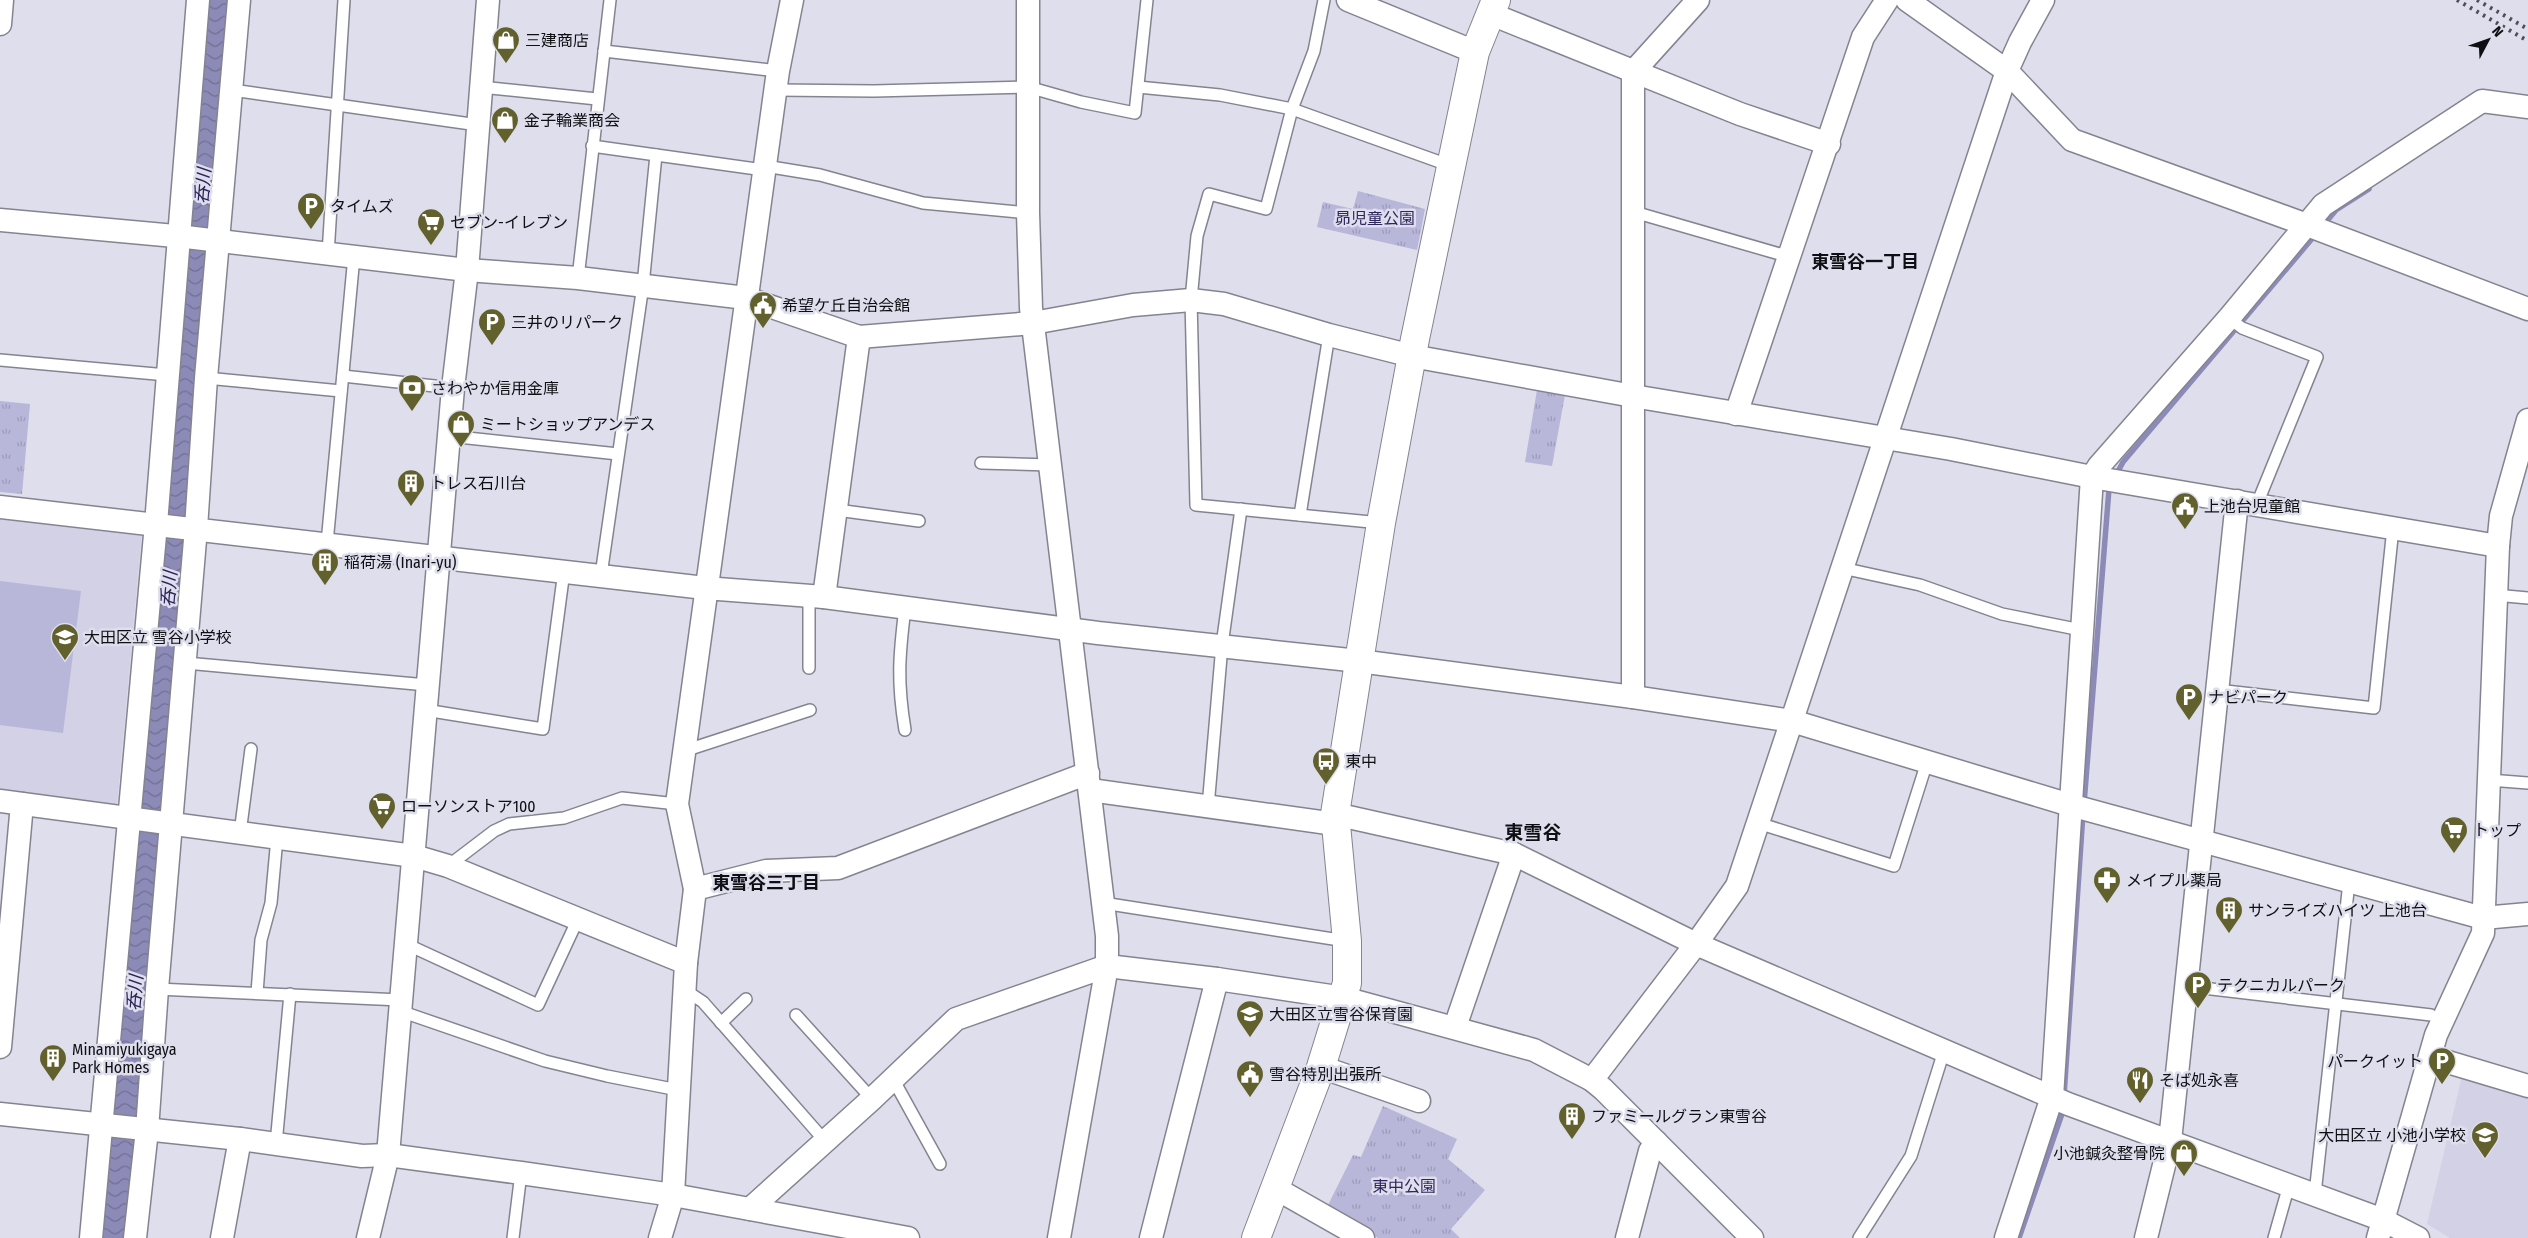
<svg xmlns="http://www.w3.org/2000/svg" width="2528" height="1238" font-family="'Fira Sans Condensed','Noto Sans JP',sans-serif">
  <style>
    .built { fill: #d2d1e6 }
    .grass { fill: url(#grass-tufts) }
    .pitch { fill: #b8b6d9 }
    .water { fill: url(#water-waves) }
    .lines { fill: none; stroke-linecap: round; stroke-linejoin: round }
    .stream { stroke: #8c8ab7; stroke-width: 5.5 }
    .service-casing { stroke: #848491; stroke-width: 14 }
    .minor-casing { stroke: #848491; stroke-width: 25 }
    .tertiary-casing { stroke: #848491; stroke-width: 30 }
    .service { stroke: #fff; stroke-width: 11 }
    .minor { stroke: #fff; stroke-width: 22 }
    .tertiary { stroke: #fff; stroke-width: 28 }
    .rail { stroke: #4e4e56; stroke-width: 4; stroke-dasharray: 2.5 5; stroke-linecap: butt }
    .labels { text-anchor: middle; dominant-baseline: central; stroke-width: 5; stroke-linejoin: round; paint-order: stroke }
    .poi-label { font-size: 16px; fill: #0e0e13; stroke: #dedeec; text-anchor: start }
    .park-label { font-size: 16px; fill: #30265f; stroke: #dedeec }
    .water-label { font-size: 18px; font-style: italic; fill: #2d235c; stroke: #dedeec }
    .neighbourhood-label { font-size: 18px; font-weight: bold; fill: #0e0e13; stroke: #dedeec }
    .quarter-label { font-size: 19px; font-weight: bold; fill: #0e0e13; stroke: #dedeec }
  </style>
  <defs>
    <pattern id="grass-tufts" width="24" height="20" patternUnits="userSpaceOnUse" patternTransform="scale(1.25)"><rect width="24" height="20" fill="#b8b6d9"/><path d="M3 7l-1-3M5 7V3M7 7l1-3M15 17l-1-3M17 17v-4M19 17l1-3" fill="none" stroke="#9d9bb9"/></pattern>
    <pattern id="water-waves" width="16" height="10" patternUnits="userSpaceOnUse" patternTransform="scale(1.25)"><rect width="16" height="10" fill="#8c8ab7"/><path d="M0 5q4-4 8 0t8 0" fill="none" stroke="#716f94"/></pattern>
  </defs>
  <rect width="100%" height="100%" fill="#dedeec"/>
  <!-- built -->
  <g class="built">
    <path d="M0,516L142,531L117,806L0,791Z"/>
    <path d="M2462,1076L2528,1094V1238H2450L2427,1224Z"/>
  </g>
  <!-- grass -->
  <g class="grass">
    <path d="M1358,191L1425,209L1417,250L1317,227L1323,202L1353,209Z"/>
    <path d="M1537,390L1565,395L1552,466L1525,462Z"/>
    <path d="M0,401L30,404L22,494L0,492Z"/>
    <path d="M1383,1106L1457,1139L1448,1159L1485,1190L1451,1229L1460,1238H1378L1326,1209L1353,1155L1361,1157Z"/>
  </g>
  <!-- pitch -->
  <path class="pitch" d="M0,581L81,591L63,733L0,725Z"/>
  <!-- water -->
  <path class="water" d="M208,0H229L162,833L126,1238H102Z"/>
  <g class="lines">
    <!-- stream -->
    <g class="stream">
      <path d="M2322,227L2336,210L2369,189"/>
      <path d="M2115,477L2123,462L2316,234"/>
      <path d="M2084,804L2109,489L2111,485"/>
      <path d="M2064,1096L2083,813"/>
      <path d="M2019,1238L2064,1108"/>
    </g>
    <!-- service casing -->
    <g class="service-casing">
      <g id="service">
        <path d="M1324,0L1314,51L1292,109L1266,209L1209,194L1197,236L1191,300L1196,505L1381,523"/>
        <path d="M604,51L778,71"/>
        <path d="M481,87L597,99"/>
        <path d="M1138,87L1220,95L1292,109L1451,166"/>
        <path d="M232,90L478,125"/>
        <path d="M776,90L874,91L1028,87L1081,102L1135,113L1147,0"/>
        <path d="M592,146L764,170"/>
        <path d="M765,166L820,175L923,203L1028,213"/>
        <path d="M1634,212L1790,257"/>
        <path d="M328,254L344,0"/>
        <path d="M578,278L610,0"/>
        <path d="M2229,318L2242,328L2317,357L2257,504"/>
        <path d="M0,360L167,375"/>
        <path d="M343,376L453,388"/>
        <path d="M206,378L341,391"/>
        <path d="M449,436L618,454"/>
        <path d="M981,463L1050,465"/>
        <path d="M837,510L919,521"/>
        <path d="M1300,515L1329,335"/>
        <path d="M327,543L354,256"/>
        <path d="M1842,568L1920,585L2002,614L2081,630"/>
        <path d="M601,575L643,285L656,155"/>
        <path d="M2495,595L2528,598"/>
        <path d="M809,597V668"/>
        <path d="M905,608C899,656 897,682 905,730"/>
        <path d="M186,663L427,685"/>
        <path d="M2217,690L2374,708L2393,528"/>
        <path d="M425,710L543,729L564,571"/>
        <path d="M684,751L810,710"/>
        <path d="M2489,780L2528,783"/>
        <path d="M1208,807L1222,645L1241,509"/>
        <path d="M1758,823L1894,866L1927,762"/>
        <path d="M240,833L251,749"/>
        <path d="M448,866L494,831L509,824L564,818L622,798L677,804"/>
        <path d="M1103,903L1346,941"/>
        <path d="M406,944L538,1005L578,919"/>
        <path d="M2186,986L2431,1015"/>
        <path d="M157,989L401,1000"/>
        <path d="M685,990L703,1002L825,1141"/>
        <path d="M257,993L261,940L271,903L277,838"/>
        <path d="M400,1011L545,1061L607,1076L678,1090"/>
        <path d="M796,1015L872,1099"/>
        <path d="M721,1023L746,999"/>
        <path d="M893,1079L940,1164"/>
        <path d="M276,1144L290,994"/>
        <path d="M2315,1194L2349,882"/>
        <path d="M513,1238L521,1173"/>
        <path d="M1859,1238L1911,1156L1944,1051"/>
        <path d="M2274,1238L2289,1185"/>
      </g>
    </g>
    <!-- minor casing -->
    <g class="minor-casing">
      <g id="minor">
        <path d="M1028,0V213L1031,308L1107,936V966L1059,1238"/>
        <path d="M1348,0L1475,52"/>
        <path d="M1907,0L2007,71L2072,140L2307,225L2528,309"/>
        <path d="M1491,14L1740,114L1829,144"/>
        <path d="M0,24L2,0"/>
        <path d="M0,220L186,237L467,270L578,278L746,298L859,337L1033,323L1133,305L1191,300L1224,304L1329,335L1412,356L1633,396L1951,449L2092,477L2498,546"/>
        <path d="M1736,414L1863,37L1887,0"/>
        <path d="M0,507L705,588L824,597L1098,633L1359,661L1633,697L1792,721L2070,805L2483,918L2528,914"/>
        <path d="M824,597L859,337"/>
        <path d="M1633,697V72L1698,0"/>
        <path d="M1090,790L1335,824"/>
        <path d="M0,801L414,856L448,866L686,963"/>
        <path d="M1335,814L1514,854L1696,944L2068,1104L2383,1220L2418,1238"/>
        <path d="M695,889L766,871L838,868L1088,773"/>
        <path d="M1455,1027L1514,854"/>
        <path d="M0,1047L22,804"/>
        <path d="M2431,1057L2528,1086"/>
        <path d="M1321,1067L1419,1101"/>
        <path d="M1592,1080L1696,944L1737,886L2007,71L2020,42L2043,0"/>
        <path d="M0,1114L240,1139L362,1156L388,1155L521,1173L673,1195L908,1238"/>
        <path d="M1275,1188L1363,1238"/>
        <path d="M750,1209L872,1099L956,1019L1107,966L1217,979L1344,998L1534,1050L1592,1080L1603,1089L1752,1238"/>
        <path d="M91,1238L156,524L198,0"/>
        <path d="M135,1238L147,1130L157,989L196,528L206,378L239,0"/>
        <path d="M222,1238L240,1139"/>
        <path d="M368,1238L388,1155L453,388L467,270L488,0"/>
        <path d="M660,1238L673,1195L686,963L695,889L677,804L778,71L792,0"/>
        <path d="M1151,1238L1217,979"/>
        <path d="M1627,1238L1650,1151L1656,1142"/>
        <path d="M2006,1238L2052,1097L2092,477L2099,466L2229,318L2323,205L2482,101L2528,107"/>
        <path d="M2146,1238L2170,1141L2237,501"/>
        <path d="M2378,1238L2436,1035L2483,933L2498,546L2501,516L2528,420"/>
      </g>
    </g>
    <!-- tertiary casing -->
    <g class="tertiary-casing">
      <path id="tertiary" d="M1256,1238L1321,1067L1347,983V941L1335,814L1381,523L1415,339L1475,52L1496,0"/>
    </g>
    <!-- service -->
    <use href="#service" class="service"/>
    <!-- minor -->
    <use href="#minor" class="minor"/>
    <!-- tertiary -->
    <use href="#tertiary" class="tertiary"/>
    <!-- rail -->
    <g class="rail">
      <path d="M2457,0L2528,41"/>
      <path d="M2477,0L2528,29"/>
    </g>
  </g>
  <!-- icons -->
  <defs>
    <g id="shop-pin" transform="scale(1.4375)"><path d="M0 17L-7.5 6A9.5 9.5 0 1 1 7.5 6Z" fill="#62602d" stroke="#dedeec"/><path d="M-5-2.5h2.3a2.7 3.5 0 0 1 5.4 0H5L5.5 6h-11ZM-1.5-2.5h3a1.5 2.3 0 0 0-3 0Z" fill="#fff"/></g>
    <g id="parking-pin" transform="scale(1.4375)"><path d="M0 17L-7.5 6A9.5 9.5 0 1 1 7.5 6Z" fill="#62602d" stroke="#dedeec"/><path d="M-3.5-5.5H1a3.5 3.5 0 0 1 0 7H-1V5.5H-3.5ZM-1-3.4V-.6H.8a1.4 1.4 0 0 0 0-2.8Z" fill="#fff"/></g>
    <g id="supermarket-pin" transform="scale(1.4375)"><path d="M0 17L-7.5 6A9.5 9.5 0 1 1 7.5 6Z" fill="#62602d" stroke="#dedeec"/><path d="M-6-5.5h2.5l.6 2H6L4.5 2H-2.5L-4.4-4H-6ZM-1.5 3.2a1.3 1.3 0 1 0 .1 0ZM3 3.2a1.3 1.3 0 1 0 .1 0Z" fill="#fff"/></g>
    <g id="civic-pin" transform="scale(1.4375)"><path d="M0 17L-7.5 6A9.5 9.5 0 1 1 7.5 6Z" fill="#62602d" stroke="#dedeec"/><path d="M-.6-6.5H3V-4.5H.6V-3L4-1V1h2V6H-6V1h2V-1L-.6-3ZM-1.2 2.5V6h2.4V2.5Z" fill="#fff"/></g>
    <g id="bank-pin" transform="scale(1.4375)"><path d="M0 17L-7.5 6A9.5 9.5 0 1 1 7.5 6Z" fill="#62602d" stroke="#dedeec"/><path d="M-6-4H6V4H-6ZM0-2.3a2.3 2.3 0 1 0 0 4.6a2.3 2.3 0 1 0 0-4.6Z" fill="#fff"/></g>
    <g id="building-pin" transform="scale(1.4375)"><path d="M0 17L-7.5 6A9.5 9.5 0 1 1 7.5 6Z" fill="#62602d" stroke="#dedeec"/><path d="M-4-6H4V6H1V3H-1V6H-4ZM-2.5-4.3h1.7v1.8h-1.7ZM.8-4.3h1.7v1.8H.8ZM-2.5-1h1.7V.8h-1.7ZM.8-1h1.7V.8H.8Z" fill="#fff"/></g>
    <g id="school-pin" transform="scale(1.4375)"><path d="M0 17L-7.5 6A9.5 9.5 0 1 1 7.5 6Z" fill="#62602d" stroke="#dedeec"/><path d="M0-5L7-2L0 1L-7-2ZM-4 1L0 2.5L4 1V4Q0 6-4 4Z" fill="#fff"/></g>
    <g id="bus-pin" transform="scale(1.4375)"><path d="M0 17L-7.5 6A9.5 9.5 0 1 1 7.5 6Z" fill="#62602d" stroke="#dedeec"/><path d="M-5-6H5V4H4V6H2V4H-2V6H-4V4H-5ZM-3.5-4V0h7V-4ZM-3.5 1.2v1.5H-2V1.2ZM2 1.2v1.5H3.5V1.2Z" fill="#fff"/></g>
    <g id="pharmacy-pin" transform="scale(1.4375)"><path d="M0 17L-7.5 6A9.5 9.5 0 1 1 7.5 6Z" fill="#62602d" stroke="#dedeec"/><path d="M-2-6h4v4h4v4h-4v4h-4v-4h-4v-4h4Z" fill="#fff"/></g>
    <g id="restaurant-pin" transform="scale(1.4375)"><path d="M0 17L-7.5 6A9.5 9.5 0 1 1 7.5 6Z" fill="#62602d" stroke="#dedeec"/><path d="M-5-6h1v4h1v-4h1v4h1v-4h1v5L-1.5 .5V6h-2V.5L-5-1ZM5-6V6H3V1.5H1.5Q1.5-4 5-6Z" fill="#fff"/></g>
  </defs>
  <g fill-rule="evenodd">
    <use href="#shop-pin" x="506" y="40"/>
    <use href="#shop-pin" x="505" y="120"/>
    <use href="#parking-pin" x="311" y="206"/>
    <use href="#supermarket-pin" x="431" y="222"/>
    <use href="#civic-pin" x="763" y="305"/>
    <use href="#parking-pin" x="492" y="322"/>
    <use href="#bank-pin" x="412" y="388"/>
    <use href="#shop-pin" x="461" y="424"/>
    <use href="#building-pin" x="411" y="483"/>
    <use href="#civic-pin" x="2185" y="506"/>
    <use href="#building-pin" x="325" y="562"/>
    <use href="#school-pin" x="65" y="637"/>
    <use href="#parking-pin" x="2189" y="697"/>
    <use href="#bus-pin" x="1326" y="761"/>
    <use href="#supermarket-pin" x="382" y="806"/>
    <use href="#supermarket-pin" x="2454" y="830"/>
    <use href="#pharmacy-pin" x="2107" y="880"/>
    <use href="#building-pin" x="2229" y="910"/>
    <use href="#parking-pin" x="2198" y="985"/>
    <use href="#school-pin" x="1250" y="1014"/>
    <use href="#building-pin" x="53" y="1058"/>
    <use href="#parking-pin" x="2442" y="1061"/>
    <use href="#civic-pin" x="1250" y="1074"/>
    <use href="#restaurant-pin" x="2140" y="1080"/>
    <use href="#building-pin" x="1572" y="1116"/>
    <use href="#school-pin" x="2485" y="1135"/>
    <use href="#shop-pin" x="2184" y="1153"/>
  </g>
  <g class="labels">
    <!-- poi labels -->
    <g class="poi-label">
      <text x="525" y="40">三建商店</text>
      <text x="524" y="120">金子輪業商会</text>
      <text x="330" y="206">タイムズ</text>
      <text x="450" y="222">セブン-イレブン</text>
      <text x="782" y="305">希望ケ丘自治会館</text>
      <text x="511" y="322">三井のリパーク</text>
      <text x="431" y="388">さわやか信用金庫</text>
      <text x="480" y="424">ミートショップアンデス</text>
      <text x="430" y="483">トレス石川台</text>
      <text x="2204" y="506">上池台児童館</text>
      <text x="344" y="562">稲荷湯 (Inari-yu)</text>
      <text x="84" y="637">大田区立 雪谷小学校</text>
      <text x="2208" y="697">ナビパーク</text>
      <text x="1345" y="761">東中</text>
      <text x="401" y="806">ローソンストア100</text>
      <text x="2473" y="830">トップ</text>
      <text x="2126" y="880">メイプル薬局</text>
      <text x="2248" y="910">サンライズハイツ 上池台</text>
      <text x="2217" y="985">テクニカルパーク</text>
      <text x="1269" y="1014">大田区立雪谷保育園</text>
      <text x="72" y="1049">Minamiyukigaya<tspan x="72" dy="18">Park Homes</tspan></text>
      <text x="2423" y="1061" text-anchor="end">パークイット</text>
      <text x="1269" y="1074">雪谷特別出張所</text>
      <text x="2159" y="1080">そば処永喜</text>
      <text x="1591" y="1116">ファミールグラン東雪谷</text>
      <text x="2466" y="1135" text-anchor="end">大田区立 小池小学校</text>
      <text x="2165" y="1153" text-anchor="end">小池鍼灸整骨院</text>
    </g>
    <!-- park labels -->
    <g class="park-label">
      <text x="1375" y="218">昴児童公園</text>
      <text x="1404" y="1186">東中公園</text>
    </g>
    <!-- water labels -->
    <g class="water-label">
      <text transform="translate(203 186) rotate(-85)">呑川</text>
      <text transform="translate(169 589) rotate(-85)">呑川</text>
      <text transform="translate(135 993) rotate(-85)">呑川</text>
    </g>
    <!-- neighbourhood labels -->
    <g class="neighbourhood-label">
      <text x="1865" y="262">東雪谷一丁目</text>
      <text x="766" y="883">東雪谷三丁目</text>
    </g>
    <!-- quarter labels -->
    <g class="quarter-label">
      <text x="1533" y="832">東雪谷</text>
    </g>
  </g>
  <!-- north arrow -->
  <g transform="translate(2488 40) rotate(49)" stroke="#dedeec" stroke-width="4" paint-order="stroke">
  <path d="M0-4L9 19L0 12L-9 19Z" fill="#0e0e13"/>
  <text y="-8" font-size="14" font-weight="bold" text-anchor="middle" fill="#0e0e13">N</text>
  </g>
</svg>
